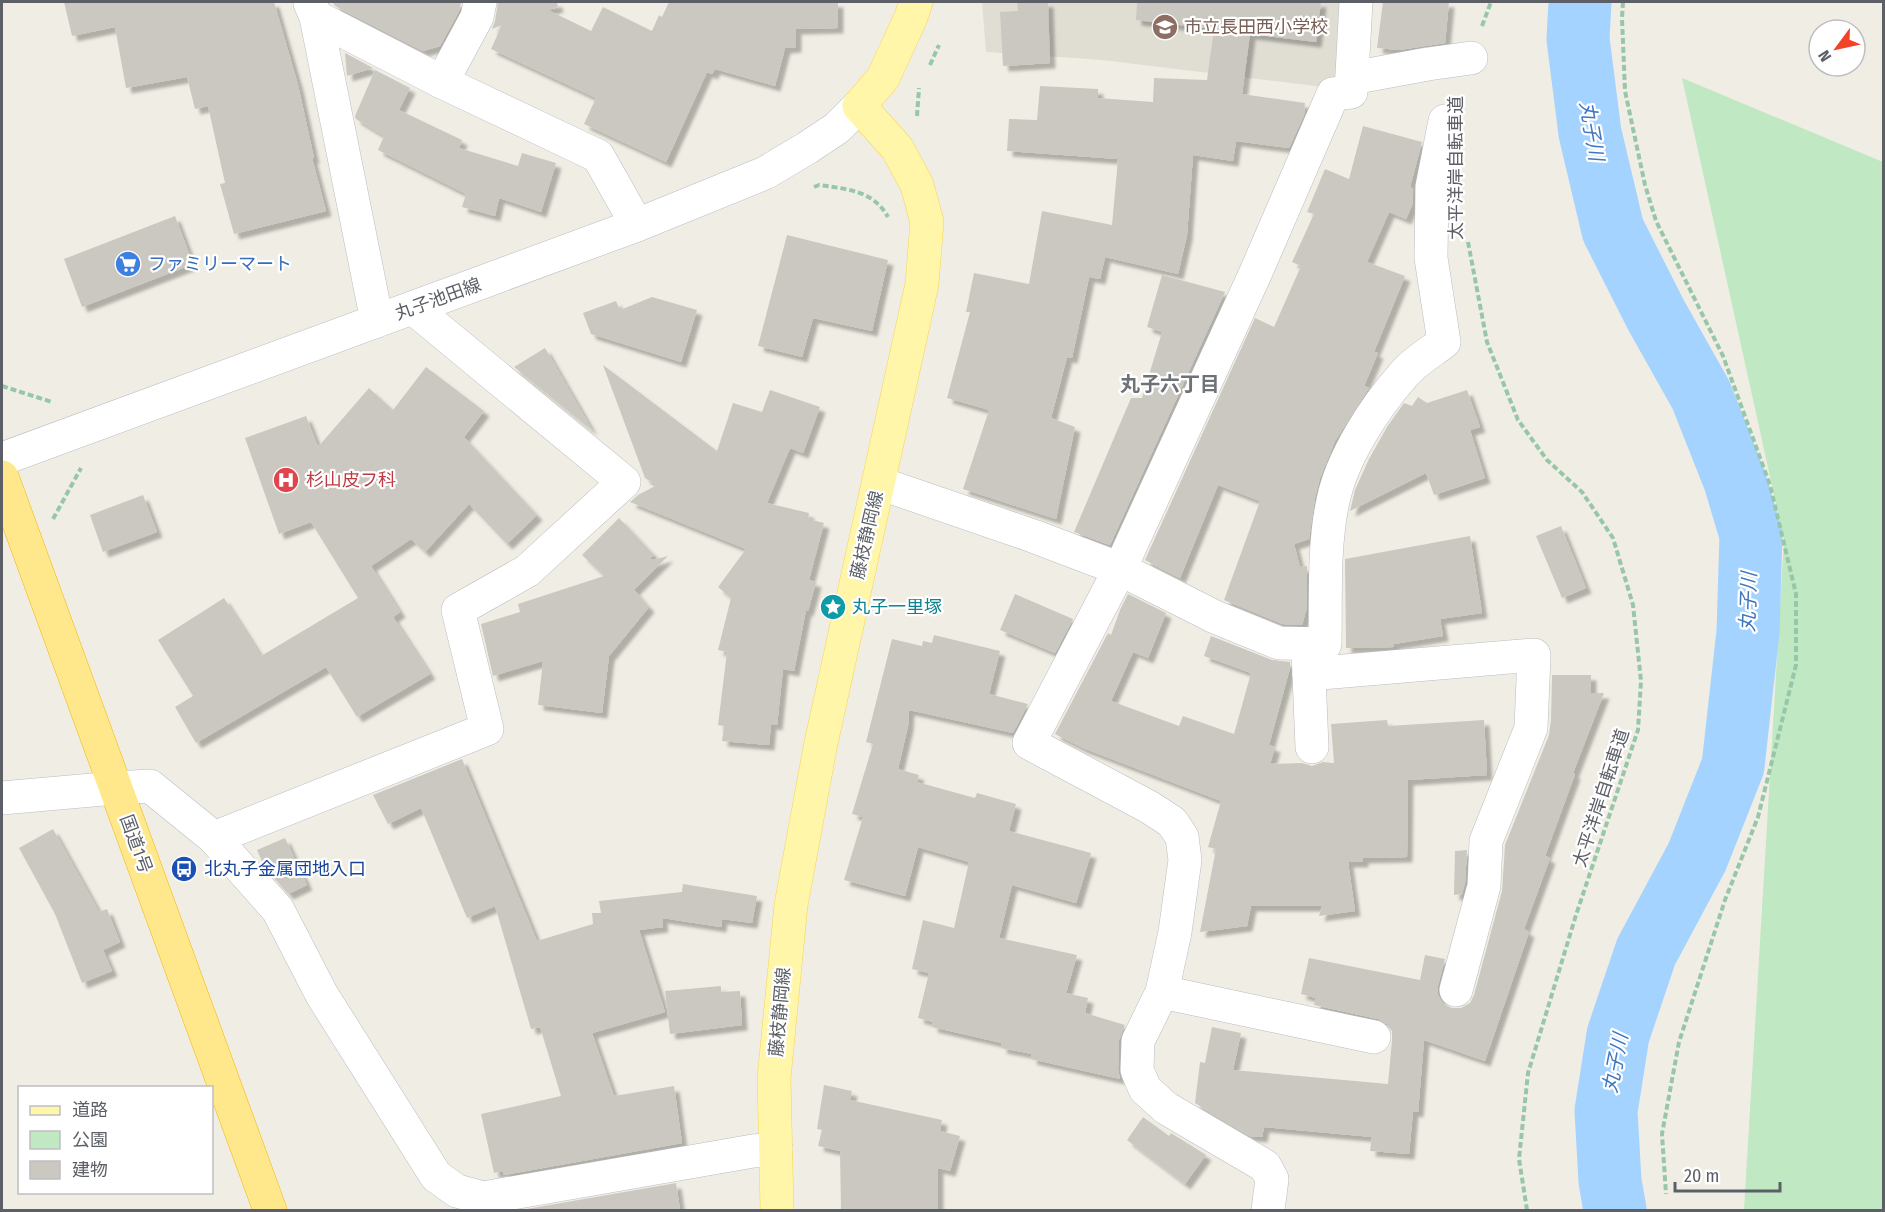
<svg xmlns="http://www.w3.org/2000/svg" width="1885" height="1212" font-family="'Fira Sans Condensed','Noto Sans JP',sans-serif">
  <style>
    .education { fill: #e0ddd3 }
    .green { fill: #c0e8c2 }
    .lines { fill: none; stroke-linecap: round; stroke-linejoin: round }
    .river { stroke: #a5d3ff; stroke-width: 63 }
    .building { fill: #cbc8c1; filter: url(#shadow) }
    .minor-casing { stroke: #b9bcc1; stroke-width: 34 }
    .major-casing { stroke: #f8d355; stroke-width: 34 }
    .highway-casing { stroke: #f4b500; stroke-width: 34 }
    .path { stroke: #97c7a8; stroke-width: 4; stroke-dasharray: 6 3; stroke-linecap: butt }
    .minor { stroke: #fff; stroke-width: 33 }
    .major { stroke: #fff6aa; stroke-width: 33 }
    .highway { stroke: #ffe88c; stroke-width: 33 }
    .labels { text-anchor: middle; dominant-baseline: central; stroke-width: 4.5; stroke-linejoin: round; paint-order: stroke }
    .education-label { font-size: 18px; fill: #785e54; stroke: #fff; text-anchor: start }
    .street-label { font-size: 18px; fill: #5c6066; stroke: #fff }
    .shop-label { font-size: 18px; fill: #366cbe; stroke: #fff; text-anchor: start }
    .health-label { font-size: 18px; fill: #be3a42; stroke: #fff; text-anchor: start }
    .culture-label { font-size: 18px; fill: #0d838f; stroke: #fff; text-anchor: start }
    .transit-label { font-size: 18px; fill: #164399; stroke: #fff; text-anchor: start }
    .water-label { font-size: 20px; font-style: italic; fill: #3f77c0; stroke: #fff }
    .neighbourhood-label { font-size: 20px; font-weight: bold; fill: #6d7278; stroke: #fff }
  </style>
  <defs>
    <filter id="shadow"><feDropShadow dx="5.5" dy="5.5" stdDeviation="1.5" flood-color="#0004"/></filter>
  </defs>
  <rect width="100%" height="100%" fill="#f0eee4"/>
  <!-- education -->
  <path class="education" d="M982,2H1348L1340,89L1102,60L986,52Z"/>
  <!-- green -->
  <path class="green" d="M1682,78L1883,162V1210H1744L1784,540Z"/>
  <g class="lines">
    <!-- river -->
    <path class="river" d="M1580,2L1578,39L1590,133L1613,230L1656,315L1701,395L1735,481L1751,535L1748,632L1733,766L1697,857L1646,952L1618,1035L1606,1111L1610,1181L1615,1210"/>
  </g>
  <!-- building -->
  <g class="building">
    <path d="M64,2H274L298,85L314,158H312L326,211L234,234L220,184L225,183L208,106L195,109L187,77L126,88L115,27L72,36Z"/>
    <path d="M333,2H461L459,11L440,46L423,51L335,6Z"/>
    <path d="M498,2H557L558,7L548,10L591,31L603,7L652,31L659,15L662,17L669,2H838V28L796,29V47L785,48L775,86L715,69L712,74L707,72L666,162L584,124L596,98L491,49L502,25L492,29L495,21Z"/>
    <path d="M1017,2H1048L1050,63L1003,66L1000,12L1018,11Z"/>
    <path d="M1137,2H1321L1316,42L1250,34L1242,94L1305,103L1304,115L1289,148L1236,141L1233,161L1193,155L1187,235L1178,274L1105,257L1100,279L1089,277L1072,358L1067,357L1051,418L1075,427L1056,519L963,489L989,410L947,398L970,312H966L974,273L1029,284L1042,211L1112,225L1118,159L1007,151L1009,119L1037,120L1040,86L1098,89V98L1153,102L1154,78L1207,80L1214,29L1136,20Z"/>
    <path d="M1383,2H1449L1445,43L1399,50L1377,48Z"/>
    <path d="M345,53L373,68L347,76Z"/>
    <path d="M375,70L410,88L399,110L462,140L459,148L518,166L522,153L556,163L541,212L499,198L495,216L462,207L466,194L378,150L384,136L356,119L355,116Z"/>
    <path d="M1363,126L1422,142L1410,187L1413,189V203L1406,219L1389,212L1367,262L1405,276L1374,352L1378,353L1364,386L1369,388L1335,441L1320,478L1315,498L1309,539L1294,544L1300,567L1307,566V607L1302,625L1283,624L1224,600L1260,501L1218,485L1180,578L1145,560L1255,318L1274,327L1301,266L1292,262L1314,214L1307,212L1325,169L1349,179Z"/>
    <path d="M175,216L193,264L82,307L64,259Z"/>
    <path d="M787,235L888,260L872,331L813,318L802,357L758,346Z"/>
    <path d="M1162,275L1225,292L1110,545L1074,532L1131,398H1142L1162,332L1147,327Z"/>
    <path d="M652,297L697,310L681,362L591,334L583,313L616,301L620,310Z"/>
    <path d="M545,348L592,430L514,367Z"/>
    <path d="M603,365L717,451L733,403L762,412L770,390L820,407L803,453L790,448L767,503L809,513L808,519L824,523L809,580L816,582L808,611L806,610L794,671L783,669L777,725L771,724L769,745L722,741L724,726L718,725L727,652L718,650L731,598L718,587L746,549L630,502L638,495L657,485L645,478Z"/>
    <path d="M426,367L484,411L464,437L537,515L507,544L469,504L425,552L411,539L371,566L400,612L393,617L430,674L357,717L326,667L196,743L175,707L193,696L158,640L224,598L261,656L358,598L311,522L279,534L245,438L306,416L318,447L369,388L393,410Z"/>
    <path d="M1467,390L1480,427L1470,430L1485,478L1434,495L1426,473L1350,511L1355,490L1369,459L1387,427L1404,403L1412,406L1418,397L1427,403Z"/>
    <path d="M143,495L157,532L103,552L90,515Z"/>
    <path d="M619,518L654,555L650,558L652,560L668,556L634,590L649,607L609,656L602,713L538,705L543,661L493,676L481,624L520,612L518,604L604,576L582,555Z"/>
    <path d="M1561,526L1586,588L1562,598L1536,536Z"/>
    <path d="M1470,536L1482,613L1440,619L1443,636L1394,644V647L1346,648L1345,559Z"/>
    <path d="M1015,594L1073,619L1055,653L1000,630Z"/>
    <path d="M1128,594L1166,613L1148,658L1133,652L1111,701L1179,726L1183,716L1234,734L1251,673L1204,656L1211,636L1272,660L1290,662V668L1269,745L1275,747L1270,764L1302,763L1312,766L1323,762L1334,763L1331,724L1387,720L1388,726L1484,720L1487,775L1408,780L1407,857L1363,858V862H1348L1355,911L1319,916L1322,906H1251L1247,926L1200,932L1216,849L1208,847L1221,801L1083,748L1055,734L1108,633L1111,635L1120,610Z"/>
    <path d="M934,635L1000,651L989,694L1028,704L1013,733L909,710L908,726L898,769L919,775L917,782L975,798L977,793L1016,804L1009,831L1091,853L1076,903L1012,885L999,938L1077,955L1066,993L1088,998L1085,1013L1125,1025L1119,1040L1118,1069L1120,1079L1031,1059L1032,1054L1001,1048L1002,1043L932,1027L933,1022L918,1018L929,973L912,969L923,920L954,928L969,862L918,847L905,896L844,880L863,817L852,814L873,744L866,742L892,639L922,646L923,641L932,643Z"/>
    <path d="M1552,675H1591V693H1604L1573,773L1575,774L1545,856L1550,858L1524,929L1529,932L1485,1061L1424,1040L1418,1112L1413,1111L1409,1154L1370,1151L1372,1137L1264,1127L1262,1137L1250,1136L1195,1103L1200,1062L1205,1063L1212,1027L1241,1033L1233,1070L1388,1084L1392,1040V1031L1387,1024L1378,1019L1314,1005L1316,998L1301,994L1309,958L1420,980L1425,955L1445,959L1438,985V995L1443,1004L1452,1008H1461L1470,1003L1474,995L1502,891L1505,845L1549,735L1551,720Z"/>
    <path d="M462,759L537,941L593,924L592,913H601L599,901L682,892L683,884L757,896L752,923L722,919L721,927L662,918L663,927L639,930L665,1012L592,1033L614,1096L674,1086L682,1143L504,1175L503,1171L494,1173L481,1114L561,1096L540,1027L531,1029L495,906L467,918L421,808L388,824L373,795Z"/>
    <path d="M53,829L99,912L107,909L120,942L103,950L112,971L82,983L55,914L19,848Z"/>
    <path d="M285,838L307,885L288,894L264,866L257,850Z"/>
    <path d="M1467,850L1465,883L1462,894L1454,895L1455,851Z"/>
    <path d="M721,986V992L740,991L742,1025L670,1034L665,991Z"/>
    <path d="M824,1085L852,1091L850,1100L942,1120L940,1131L960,1136L950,1171L938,1168V1210H841L840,1151L818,1146L822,1130L817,1129Z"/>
    <path d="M1143,1117L1169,1136L1171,1133L1206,1155L1185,1184L1127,1140Z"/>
    <path d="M676,1183L680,1210H521Z"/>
  </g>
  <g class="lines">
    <!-- minor casing -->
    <g class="minor-casing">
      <g id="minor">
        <path d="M310,3L316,17L377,321"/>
        <path d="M316,17L442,82L598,156L637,225"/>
        <path d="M1352,78L1428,64L1471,58"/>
        <path d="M442,82L477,17L480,2"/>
        <path d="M2,459L637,225L765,173L807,148L837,128L859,106"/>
        <path d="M879,483L1033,536L1120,569L1215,617L1279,643L1325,644C1326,597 1323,547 1333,501C1342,457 1375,407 1404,374C1415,361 1431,352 1444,342L1431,258L1432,187L1445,121"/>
        <path d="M1308,651L1312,747"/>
        <path d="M1309,674L1534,655L1531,728L1486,841L1484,886L1456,990"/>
        <path d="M2,798L115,788L150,786L214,838L278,910L322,995L436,1176L457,1191L483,1198L753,1151L776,1149"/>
        <path d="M214,838L487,729L458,610L527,571L624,482L413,308"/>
        <path d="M1162,992L1374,1037"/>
        <path d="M1268,1210L1272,1179L1265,1166L1166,1108L1145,1089L1137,1070L1138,1041L1162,992L1175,932L1185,860L1182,837L1172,822L1149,807L1029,743L1120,569L1256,272L1333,94L1351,92L1356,2"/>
      </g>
    </g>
    <!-- major casing -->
    <g class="major-casing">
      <path id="major" d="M777,1210L774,1078L791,905L821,743L922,284L927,222L917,185L897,148L859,106L883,78L911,17L916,2"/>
    </g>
    <!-- highway casing -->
    <g class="highway-casing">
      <path id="highway" d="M2,477L270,1210"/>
    </g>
    <!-- path -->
    <g class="path">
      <path d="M1623,2L1622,18L1625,91L1645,185L1656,221L1723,356L1770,485L1796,594V665L1758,817L1725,900L1679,1042L1662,1134L1666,1194"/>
      <path d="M1482,26L1491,2"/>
      <path d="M930,65L939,45"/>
      <path d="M917,116L919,88"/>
      <path d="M814,187L819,185C846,189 873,190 888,217"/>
      <path d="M1468,242L1487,342L1518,420L1547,460L1582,492L1613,538L1633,605L1641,681L1638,730L1576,915L1528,1073L1519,1159L1527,1210"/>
      <path d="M2,386L52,402"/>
      <path d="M53,519L81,468"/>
    </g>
    <!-- minor -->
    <use href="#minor" class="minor"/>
    <!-- major -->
    <use href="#major" class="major"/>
    <!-- highway -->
    <use href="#highway" class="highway"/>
  </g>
  <!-- icons -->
  <defs>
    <g id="school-disc" transform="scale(1.35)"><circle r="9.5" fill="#8d6e63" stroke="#fff"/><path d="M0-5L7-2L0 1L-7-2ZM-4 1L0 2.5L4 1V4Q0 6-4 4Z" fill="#fff"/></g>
    <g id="supermarket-disc" transform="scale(1.35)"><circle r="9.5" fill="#3f7fe0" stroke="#fff"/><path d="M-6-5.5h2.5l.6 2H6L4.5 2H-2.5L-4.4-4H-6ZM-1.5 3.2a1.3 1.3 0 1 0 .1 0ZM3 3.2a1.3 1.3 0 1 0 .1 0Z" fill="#fff"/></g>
    <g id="hospital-disc" transform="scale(1.35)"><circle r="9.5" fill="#e0444e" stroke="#fff"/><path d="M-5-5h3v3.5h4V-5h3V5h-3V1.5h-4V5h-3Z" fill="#fff"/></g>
    <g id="sight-disc" transform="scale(1.35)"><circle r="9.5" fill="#0f9aa8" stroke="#fff"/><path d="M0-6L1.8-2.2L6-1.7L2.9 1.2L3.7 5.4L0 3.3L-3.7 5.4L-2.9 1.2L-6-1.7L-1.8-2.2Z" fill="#fff"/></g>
    <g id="bus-disc" transform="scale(1.35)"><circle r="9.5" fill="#1a4fb4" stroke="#fff"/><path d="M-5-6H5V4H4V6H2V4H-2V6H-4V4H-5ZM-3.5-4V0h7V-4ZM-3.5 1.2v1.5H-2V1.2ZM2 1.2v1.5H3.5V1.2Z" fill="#fff"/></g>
  </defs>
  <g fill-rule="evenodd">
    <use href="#school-disc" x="1165" y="27"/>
    <use href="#supermarket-disc" x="128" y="264"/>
    <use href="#hospital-disc" x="286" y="480"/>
    <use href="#sight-disc" x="833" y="607"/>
    <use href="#bus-disc" x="184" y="869"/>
  </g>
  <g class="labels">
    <!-- education labels -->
    <g class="education-label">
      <text x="1184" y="27">市立長田西小学校</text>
    </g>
    <!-- street labels -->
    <g class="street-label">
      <text transform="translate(1456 168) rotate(-90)">太平洋岸自転車道</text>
      <text transform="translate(438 299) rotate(-20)">丸子池田線</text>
      <text transform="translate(867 535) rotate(-77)">藤枝静岡線</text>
      <text transform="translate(1601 798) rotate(-72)">太平洋岸自転車道</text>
      <text transform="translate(136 844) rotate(70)">国道1号</text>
      <text transform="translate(780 1012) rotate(-85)">藤枝静岡線</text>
    </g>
    <!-- shop labels -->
    <g class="shop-label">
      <text x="148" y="264">ファミリーマート</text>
    </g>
    <!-- health labels -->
    <g class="health-label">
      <text x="306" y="480">杉山皮フ科</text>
    </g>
    <!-- culture labels -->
    <g class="culture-label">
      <text x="852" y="607">丸子一里塚</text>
    </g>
    <!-- transit labels -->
    <g class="transit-label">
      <text x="204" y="869">北丸子金属団地入口</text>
    </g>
    <!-- water labels -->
    <g class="water-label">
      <text transform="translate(1592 131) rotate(80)">丸子川</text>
      <text transform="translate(1748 602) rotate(-88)">丸子川</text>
      <text transform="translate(1615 1063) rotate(-79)">丸子川</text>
    </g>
    <!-- neighbourhood labels -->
    <g class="neighbourhood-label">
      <text x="1170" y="384">丸子六丁目</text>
    </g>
  </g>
  <!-- border -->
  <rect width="1885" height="1212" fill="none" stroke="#5c6066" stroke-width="6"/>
  <!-- legend -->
  <rect x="18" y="1086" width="195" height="108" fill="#ffffff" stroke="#bebfc2" stroke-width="1.5"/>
  <rect x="30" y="1106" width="30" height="9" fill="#fff6aa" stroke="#bebfc2" stroke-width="1.5"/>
  <text x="72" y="1116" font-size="18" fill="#5c6066">道路</text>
  <rect x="30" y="1131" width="30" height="18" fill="#c0e8c2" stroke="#bebfc2" stroke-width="1.5"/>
  <text x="72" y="1146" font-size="18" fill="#5c6066">公園</text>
  <rect x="30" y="1161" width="30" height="18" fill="#cbc8c1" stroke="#bebfc2" stroke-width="1.5"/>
  <text x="72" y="1176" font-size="18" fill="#5c6066">建物</text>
  <!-- north arrow -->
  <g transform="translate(1837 48) rotate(237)"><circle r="28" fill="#ffffff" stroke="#bebfc2" stroke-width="1.5"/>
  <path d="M0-4.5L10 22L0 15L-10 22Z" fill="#f24328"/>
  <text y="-9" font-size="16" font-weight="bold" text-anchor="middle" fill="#5c6066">N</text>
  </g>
  <!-- scale -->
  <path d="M1675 1182v9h105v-9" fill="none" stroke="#5c6066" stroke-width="3"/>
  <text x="1684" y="1182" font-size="18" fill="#5c6066" stroke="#ffffff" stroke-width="4.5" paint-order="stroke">20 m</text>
</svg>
